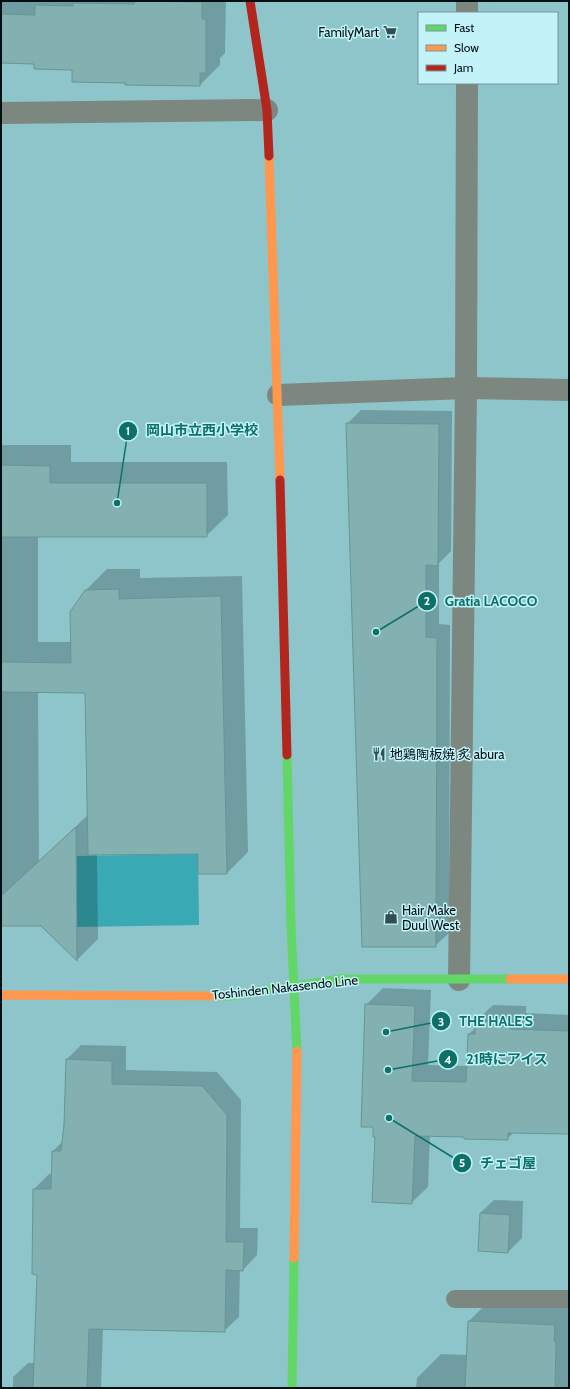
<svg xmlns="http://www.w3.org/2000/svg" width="570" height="1389" font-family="Cabin,'Noto Sans JP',sans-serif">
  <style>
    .water { fill: #39a9b3 }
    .shadow { fill: #0003; fill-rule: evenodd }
    .building { fill: #83b0b0; stroke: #669696 }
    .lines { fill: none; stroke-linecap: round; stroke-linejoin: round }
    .lane { stroke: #7c877f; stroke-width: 18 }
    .street { stroke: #7c877f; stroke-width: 22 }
    .fast { stroke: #63d668; stroke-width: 9 }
    .slow { stroke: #ff974d; stroke-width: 9 }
    .jam { stroke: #b3261e; stroke-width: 9 }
    .labels { text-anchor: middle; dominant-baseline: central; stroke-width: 3; stroke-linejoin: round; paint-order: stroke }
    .poi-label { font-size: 13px; fill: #000f12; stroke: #c3f3f8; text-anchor: start }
    .street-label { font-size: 13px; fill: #000f12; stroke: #c3f3f8 }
    .leader { fill: none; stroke: #0e7169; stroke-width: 1.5 }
    .callout-dot { fill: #0e7169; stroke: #c3f3f8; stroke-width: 1.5 }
    .mark-label { font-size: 12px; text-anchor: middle; font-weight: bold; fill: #fff }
    .callout-label { font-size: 14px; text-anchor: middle; font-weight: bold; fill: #0e7169; stroke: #c3f3f8; stroke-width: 3; stroke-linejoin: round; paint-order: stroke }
  </style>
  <rect width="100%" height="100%" fill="#8dc5cb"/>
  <!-- water -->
  <path class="water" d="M198,854L199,925L77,927L76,856Z"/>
  <!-- shadow -->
  <g class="shadow">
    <path d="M1,1H226L225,53L220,58V65L200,85L126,82L73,69L35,63L1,62Z"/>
    <path d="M361,410L452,411L451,551L439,563V624L450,625L449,933L435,946L347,424Z"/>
    <path d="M1,445H71V462H227L228,515L206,536H38V642H72L85,591L107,569H140V578L242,576L248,852L227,873L199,853L97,854L98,939L77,960L41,925H1ZM38,692H86L89,814L39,861Z"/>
    <path d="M383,988L431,990L428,1065L468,1066L469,1034L476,1027V1021L493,1005L526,1006V1013L569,1015V1133L514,1132L507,1139L430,1135L428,1187L411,1203L376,1136L366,1005Z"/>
    <path d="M81,1045L126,1046V1070L217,1072L241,1100L240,1228H258L257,1255L243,1270H240L239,1317L224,1331L103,1328L101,1388H13V1377L28,1363H35L38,1274L33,1273L34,1189L49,1174H52L53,1151L63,1141L67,1059Z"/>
    <path d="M494,1200L523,1201L522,1238L508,1252L479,1250L480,1213Z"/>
    <path d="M492,1298L569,1301V1388H416L417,1378L441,1354L467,1355L469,1321Z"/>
  </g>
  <!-- building -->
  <g class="building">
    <path d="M135,1L202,2V19H206V73H200V86L125,85V83L72,82V70L34,69V64L1,63V14L35,15V5L73,6V3L134,4Z"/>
    <path d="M346,423L439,424L438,566L426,565V637L437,638L436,947H362Z"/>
    <path d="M1,465L50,466V483H207V537H1Z"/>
    <path d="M119,589V599L221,596L227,874H198V854L88,855L85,693L1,692V662L71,663L70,612L85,590Z"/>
    <path d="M76,827L77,961L41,926H1V896Z"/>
    <path d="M365,1004L415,1006L412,1081L466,1082L468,1034H475V1021L510,1022V1029L569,1031V1134L508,1133V1140L464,1139V1137L415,1136L412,1204L372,1202L375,1137H373V1127H361Z"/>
    <path d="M66,1059L112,1061V1084L202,1086L227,1115L226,1242H244L243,1271L226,1270L225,1332L89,1329L87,1388H33L37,1275L32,1274L33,1189H51L52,1151H61L64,1125Z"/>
    <path d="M480,1213L510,1215L508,1253L478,1251Z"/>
    <path d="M468,1321L555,1325L554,1341L556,1342L555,1388H465Z"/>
  </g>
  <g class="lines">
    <!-- lane -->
    <path class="lane" d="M455,1299H569"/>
    <!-- street -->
    <g class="street">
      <path d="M467,13V1"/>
      <path d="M1,113L267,110"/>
      <path d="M278,395L466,388L569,390"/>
      <path d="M459,980L466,388L467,83"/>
    </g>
    <!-- fast -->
    <g class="fast">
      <path d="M287,755L291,927L297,1051"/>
      <path d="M221,996H229L341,979H510"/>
      <path d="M292,1388L294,1258"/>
    </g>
    <!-- slow -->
    <g class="slow">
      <path d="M269,156L280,480"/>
      <path d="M510,979H569"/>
      <path d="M1,995L221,996"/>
      <path d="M294,1258L297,1051"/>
    </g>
    <!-- jam -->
    <g class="jam">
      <path d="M250,1L267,110L269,156"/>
      <path d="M280,480L287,755"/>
    </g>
  </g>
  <!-- icons -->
  <defs>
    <g id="supermarket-bare" transform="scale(1.08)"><path d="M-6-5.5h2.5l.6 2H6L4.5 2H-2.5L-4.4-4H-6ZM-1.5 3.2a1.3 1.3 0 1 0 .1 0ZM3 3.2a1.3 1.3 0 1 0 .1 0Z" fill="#314f53" stroke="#c3f3f8" stroke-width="2.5" paint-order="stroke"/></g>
    <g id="restaurant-bare" transform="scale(1.08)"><path d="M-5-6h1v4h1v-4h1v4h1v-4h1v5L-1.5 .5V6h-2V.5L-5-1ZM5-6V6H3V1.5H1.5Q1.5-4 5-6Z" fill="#314f53" stroke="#c3f3f8" stroke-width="2.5" paint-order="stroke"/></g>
    <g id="shop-bare" transform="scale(1.08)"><path d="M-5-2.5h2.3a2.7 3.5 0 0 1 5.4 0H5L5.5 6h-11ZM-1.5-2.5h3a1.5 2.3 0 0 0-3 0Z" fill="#314f53" stroke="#c3f3f8" stroke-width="2.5" paint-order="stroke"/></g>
  </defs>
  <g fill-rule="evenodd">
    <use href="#supermarket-bare" x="390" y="32"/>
    <use href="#restaurant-bare" x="379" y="754"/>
    <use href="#shop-bare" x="391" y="917"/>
  </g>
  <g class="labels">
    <!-- poi labels -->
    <g class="poi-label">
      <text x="379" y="32" text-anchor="end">FamilyMart</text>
      <text x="390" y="754">地鶏陶板焼 炙 abura</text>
      <text x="402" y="910">Hair Make<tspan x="402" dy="15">Duul West</tspan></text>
    </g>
    <!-- street labels -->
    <g class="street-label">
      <text transform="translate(285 987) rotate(-6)">Toshinden Nakasendo Line</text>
    </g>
  </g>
  <!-- callouts -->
  <path class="leader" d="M117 503L128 431M376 632L427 601M386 1032L441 1021M388 1070L448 1059M389 1118L462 1163"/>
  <g class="callout-dot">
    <circle cx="117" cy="503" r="4"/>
    <circle cx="376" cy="632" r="4"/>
    <circle cx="386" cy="1032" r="4"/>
    <circle cx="388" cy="1070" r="4"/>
    <circle cx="389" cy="1118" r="4"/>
    <circle cx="128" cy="431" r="10"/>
    <circle cx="427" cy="601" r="10"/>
    <circle cx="441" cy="1021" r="10"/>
    <circle cx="448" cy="1059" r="10"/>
    <circle cx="462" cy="1163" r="10"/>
  </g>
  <g class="mark-label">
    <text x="128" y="435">1</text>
    <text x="427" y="605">2</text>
    <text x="441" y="1026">3</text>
    <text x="448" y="1064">4</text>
    <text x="462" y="1167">5</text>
  </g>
  <g class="callout-label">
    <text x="202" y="435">岡山市立西小学校</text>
    <text x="491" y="606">Gratia LACOCO</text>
    <text x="496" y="1026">THE HALE'S</text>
    <text x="507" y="1064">21時にアイス</text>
    <text x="508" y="1168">チェゴ屋</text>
  </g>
  <!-- border -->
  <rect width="570" height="1389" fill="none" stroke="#000f12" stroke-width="4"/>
  <!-- legend -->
  <rect x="418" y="12" width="140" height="72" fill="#c3f3f8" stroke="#75989c"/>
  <rect x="426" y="25" width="20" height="6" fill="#63d668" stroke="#75989c"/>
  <text x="454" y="32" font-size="12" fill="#000f12">Fast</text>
  <rect x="426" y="45" width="20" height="6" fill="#ff974d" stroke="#75989c"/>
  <text x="454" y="52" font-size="12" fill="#000f12">Slow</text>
  <rect x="426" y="65" width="20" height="6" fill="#b3261e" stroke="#75989c"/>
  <text x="454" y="72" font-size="12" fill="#000f12">Jam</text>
</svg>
